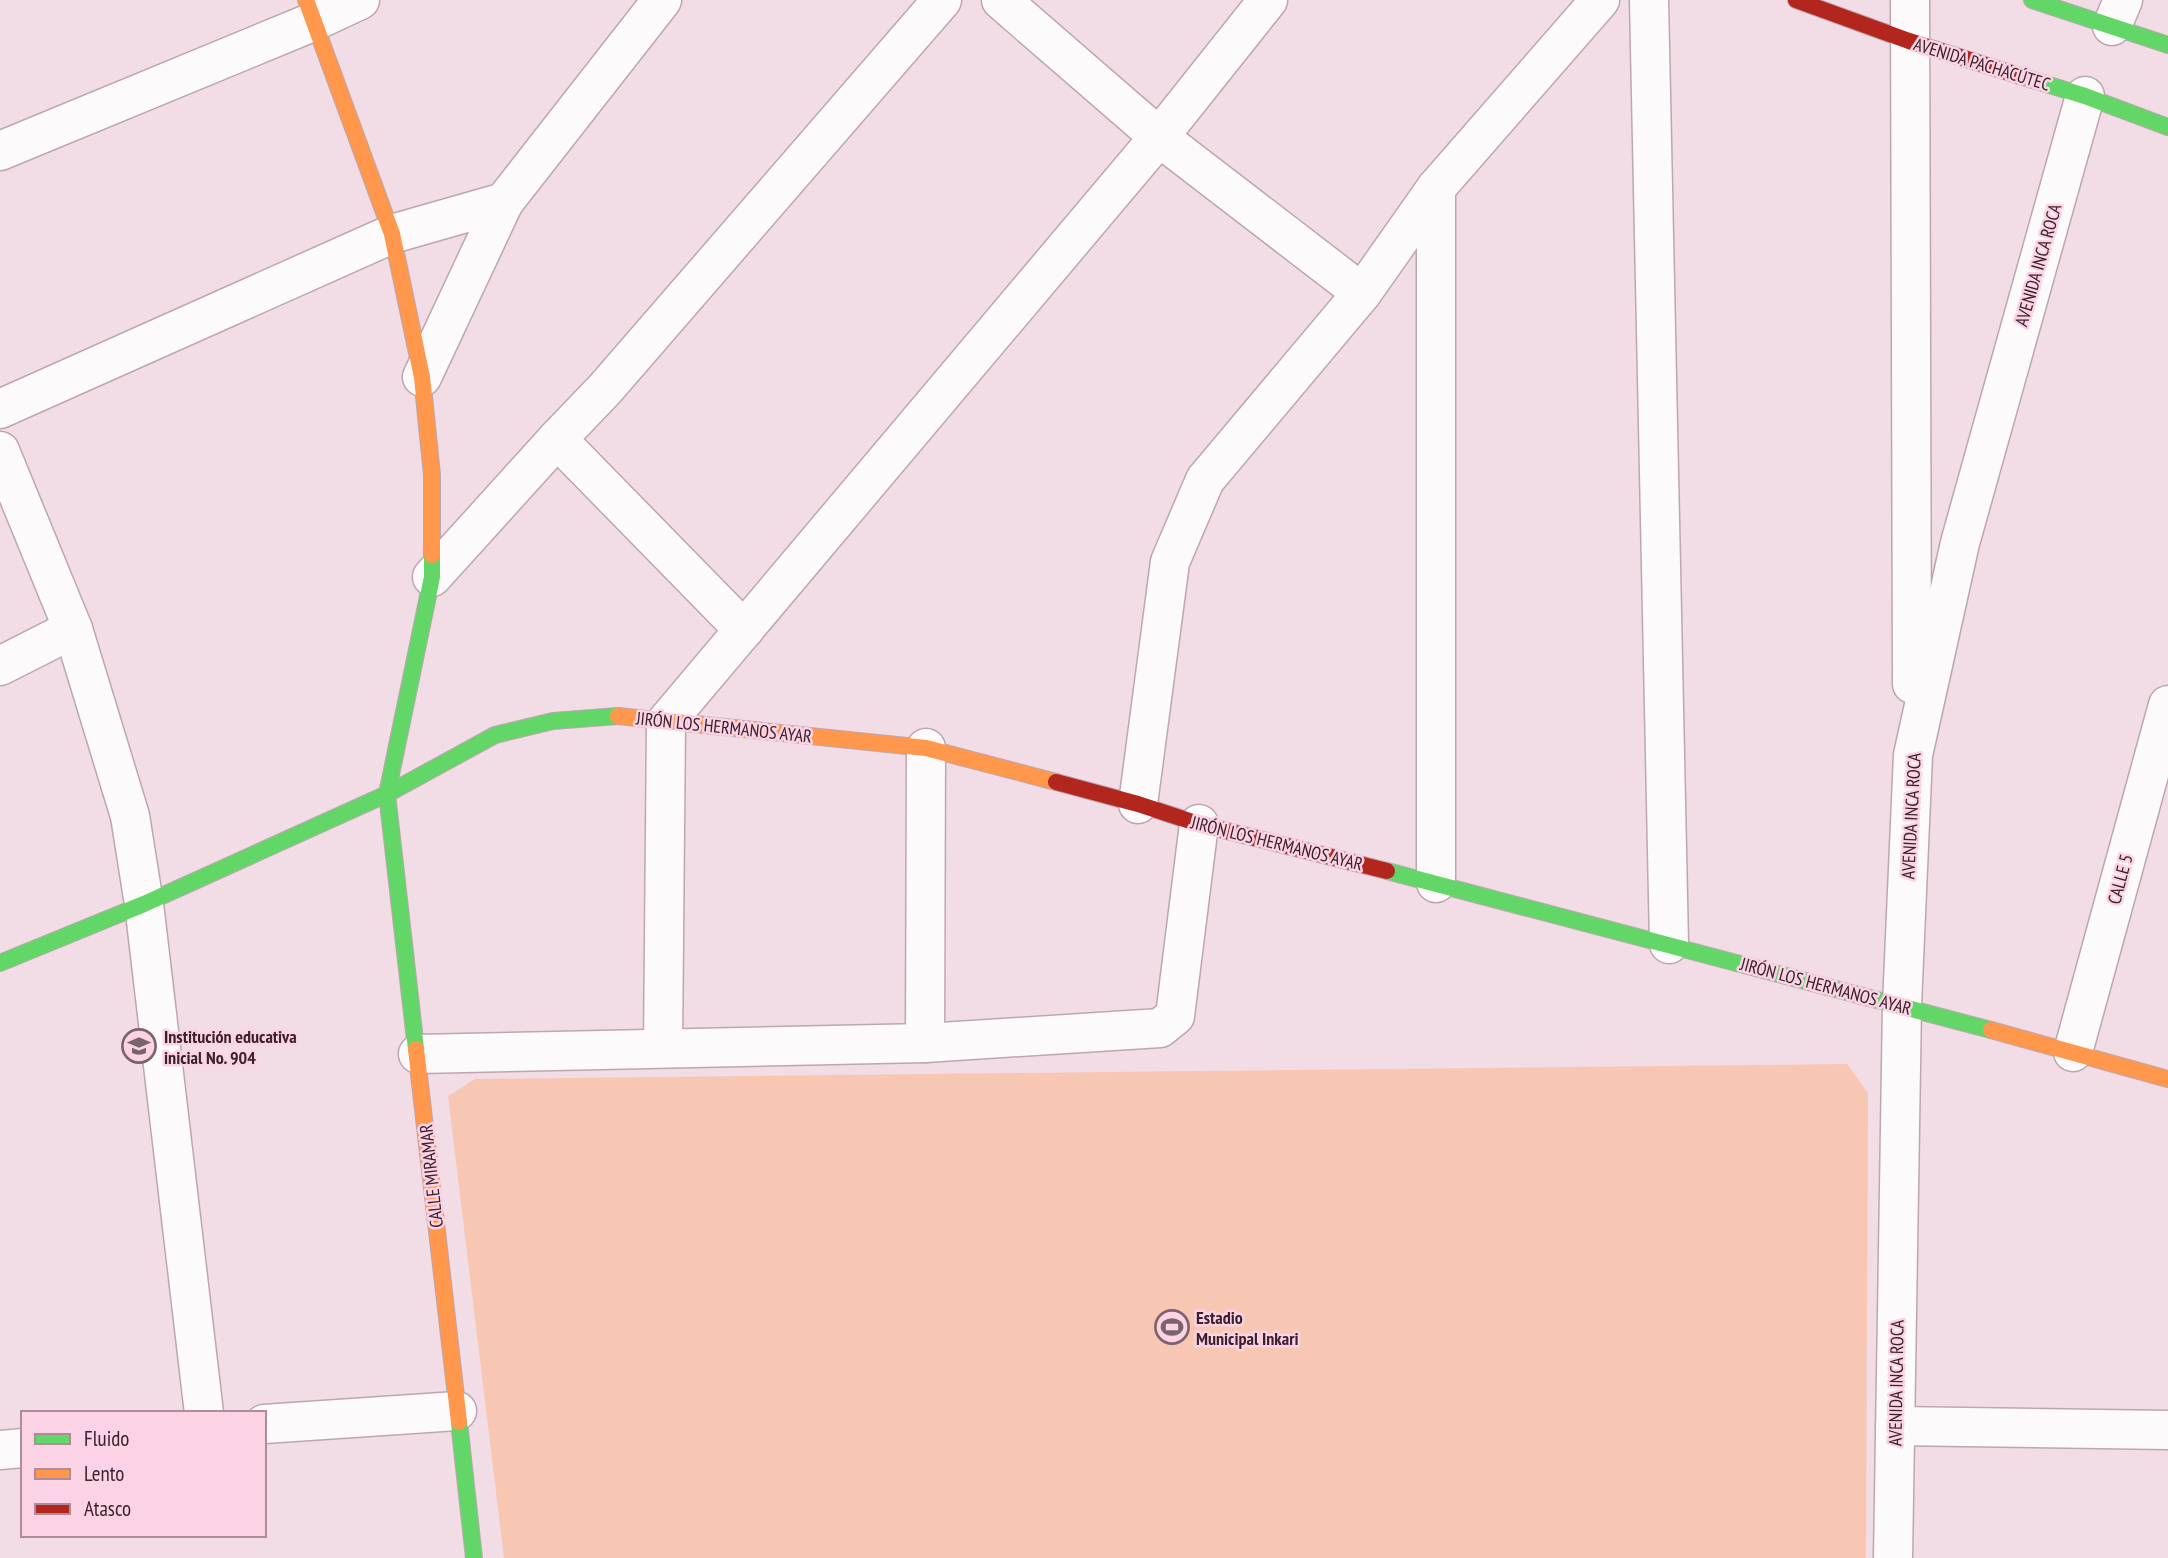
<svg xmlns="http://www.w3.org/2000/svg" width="2168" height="1558" font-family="'PT Sans Narrow',sans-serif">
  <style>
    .green { fill: #f8c7b4 }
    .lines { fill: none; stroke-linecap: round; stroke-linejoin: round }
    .street-casing { stroke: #bca7b0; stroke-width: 41 }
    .fast-casing { stroke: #bca7b0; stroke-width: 18 }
    .slow-casing { stroke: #bca7b0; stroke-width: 18 }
    .jam-casing { stroke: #bca7b0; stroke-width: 18 }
    .street { stroke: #fdfafb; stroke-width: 38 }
    .fast { stroke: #63d668; stroke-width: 16 }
    .slow { stroke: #ff974d; stroke-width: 16 }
    .jam { stroke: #b3261e; stroke-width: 16 }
    .labels { text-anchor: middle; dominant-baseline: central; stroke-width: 5; stroke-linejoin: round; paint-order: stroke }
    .street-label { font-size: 18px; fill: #3a222d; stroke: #fbd3e4 }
    .poi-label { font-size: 18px; font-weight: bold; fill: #3a222d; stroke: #fbd3e4; text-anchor: start }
  </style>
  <rect width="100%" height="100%" fill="#f2dce5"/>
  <!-- green -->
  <path class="green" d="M1847,1064L1868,1093L1866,1558H504L448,1096L475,1079Z"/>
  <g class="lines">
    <!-- street casing -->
    <g class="street-casing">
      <g id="street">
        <path d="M1001,0L1159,137L1362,293"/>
        <path d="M1649,0L1669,944"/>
        <path d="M1910,0L1912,684"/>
        <path d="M2112,26L2123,0"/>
        <path d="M0,151L315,21L360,0"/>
        <path d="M1436,188V883"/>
        <path d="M422,377L504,202"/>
        <path d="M0,409L392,234L504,202L662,0"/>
        <path d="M0,451L73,629L130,816L144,904L204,1413"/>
        <path d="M432,577L557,439"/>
        <path d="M744,630L557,439L605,389L942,0"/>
        <path d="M0,666L73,629"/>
        <path d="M1138,804L1170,562L1205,480L1362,293L1436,188L1600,0"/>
        <path d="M925,1043L926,748"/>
        <path d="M663,1048L666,722L1159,137L1268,0"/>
        <path d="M2073,1052L2168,705"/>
        <path d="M418,1054L925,1043L1160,1028L1175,1016L1199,824"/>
        <path d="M264,1424L457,1411"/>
        <path d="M1895,1426L2168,1430"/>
        <path d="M0,1450L23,1448"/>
        <path d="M1893,1558L1902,1005L1913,755L1960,543L2085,96"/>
      </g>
    </g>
    <!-- fast casing -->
    <g class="fast-casing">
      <g id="fast">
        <path d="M2032,0L2168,45"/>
        <path d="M2020,76L2085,96L2168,127"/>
        <path d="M1387,871L1991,1030"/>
        <path d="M0,963L144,904L387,794L495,735L553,721L618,716"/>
        <path d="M416,1049L387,794L432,577V555"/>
        <path d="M459,1422L474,1558"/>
      </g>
    </g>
    <!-- slow casing -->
    <g class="slow-casing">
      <g id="slow">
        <path d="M306,0L392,234L422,377L432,475V555"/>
        <path d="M618,716L926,748L1056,782"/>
        <path d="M1991,1030L2168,1079"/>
        <path d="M416,1049L459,1422"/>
      </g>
    </g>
    <!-- jam casing -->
    <g class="jam-casing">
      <g id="jam">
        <path d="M1796,0L1909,41L2020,76"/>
        <path d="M1056,782L1138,804L1199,824L1387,871"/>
      </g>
    </g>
    <!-- street -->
    <use href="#street" class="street"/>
    <!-- fast -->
    <use href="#fast" class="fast"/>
    <!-- slow -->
    <use href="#slow" class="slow"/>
    <!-- jam -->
    <use href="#jam" class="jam"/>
  </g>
  <!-- icons -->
  <defs>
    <g id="school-ring" transform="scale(1.75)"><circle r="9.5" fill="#fbd3e4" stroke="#7a636d" stroke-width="1.5"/><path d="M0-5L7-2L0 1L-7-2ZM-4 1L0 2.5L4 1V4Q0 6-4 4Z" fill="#7a636d"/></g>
    <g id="stadium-ring" transform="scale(1.75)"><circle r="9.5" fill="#fbd3e4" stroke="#7a636d" stroke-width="1.5"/><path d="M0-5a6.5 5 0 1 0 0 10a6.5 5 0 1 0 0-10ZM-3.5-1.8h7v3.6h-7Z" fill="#7a636d"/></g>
  </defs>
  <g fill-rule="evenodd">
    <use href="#school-ring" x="139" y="1046"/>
    <use href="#stadium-ring" x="1172" y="1327"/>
  </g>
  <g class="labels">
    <!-- street labels -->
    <g class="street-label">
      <text transform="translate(1982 64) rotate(17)">AVENIDA PACHACÚTEC</text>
      <text transform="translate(2038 265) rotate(-74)">AVENIDA INCA ROCA</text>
      <text transform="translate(724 727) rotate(6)">JIRÓN LOS HERMANOS AYAR</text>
      <text transform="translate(1911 816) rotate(-87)">AVENIDA INCA ROCA</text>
      <text transform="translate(1277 843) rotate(14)">JIRÓN LOS HERMANOS AYAR</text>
      <text transform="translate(2120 879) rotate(-75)">CALLE 5</text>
      <text transform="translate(1826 986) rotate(15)">JIRÓN LOS HERMANOS AYAR</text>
      <text transform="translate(431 1176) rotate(-96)">CALLE MIRAMAR</text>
      <text transform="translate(1896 1383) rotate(-89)">AVENIDA INCA ROCA</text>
    </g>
    <!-- poi labels -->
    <g class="poi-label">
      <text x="164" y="1036">Institución educativa<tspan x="164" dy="21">inicial No. 904</tspan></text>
      <text x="1196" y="1317">Estadio<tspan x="1196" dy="21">Municipal Inkari</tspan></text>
    </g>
  </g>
  <!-- legend -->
  <rect x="21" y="1411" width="245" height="126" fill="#fbd3e4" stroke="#ae8c9b" stroke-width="2"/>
  <rect x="35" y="1434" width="35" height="10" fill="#63d668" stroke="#ae8c9b" stroke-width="2"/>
  <text x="84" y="1446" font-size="21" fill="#3a222d">Fluido</text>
  <rect x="35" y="1469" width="35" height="10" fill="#ff974d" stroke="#ae8c9b" stroke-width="2"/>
  <text x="84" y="1481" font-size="21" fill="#3a222d">Lento</text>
  <rect x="35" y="1504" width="35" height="10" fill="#b3261e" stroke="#ae8c9b" stroke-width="2"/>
  <text x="84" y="1516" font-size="21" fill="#3a222d">Atasco</text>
</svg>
